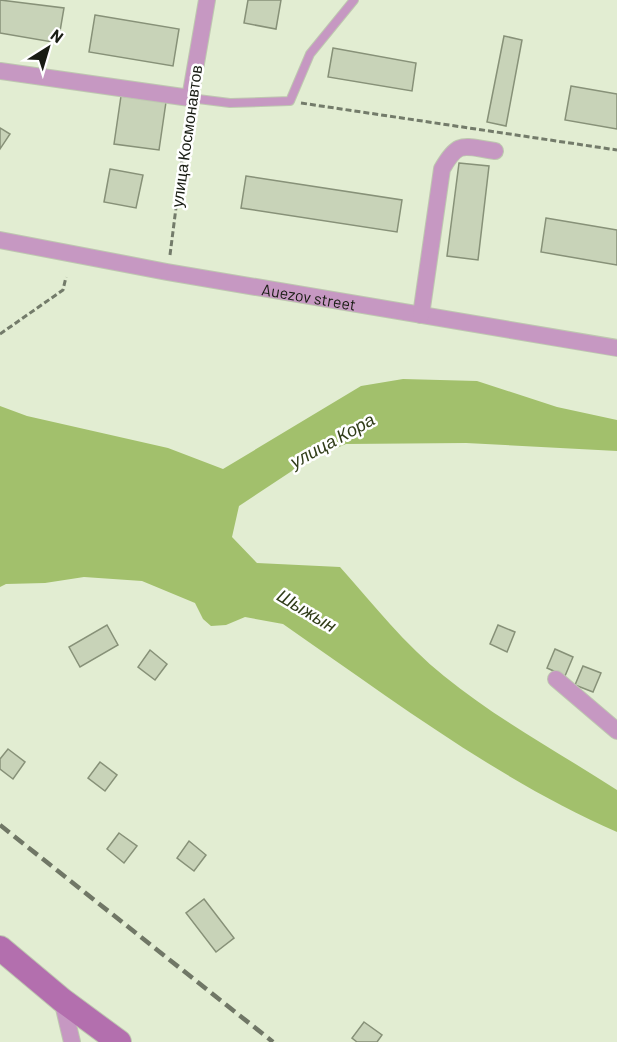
<svg xmlns="http://www.w3.org/2000/svg" width="617" height="1042" font-family="Barlow,sans-serif">
  <style>
    .water { fill: #a2c06c }
    .building { fill: #c8d3b8; stroke: #879178; stroke-width: 1.5 }
    .lines { fill: none; stroke-linecap: round; stroke-linejoin: round }
    .lane-casing { stroke: #bec7b0; stroke-width: 10 }
    .street-casing { stroke: #bec7b0; stroke-width: 18 }
    .secondary-casing { stroke: #bec7b0; stroke-width: 26 }
    .path { stroke: #737b6a; stroke-width: 3; stroke-dasharray: 6 3; stroke-linecap: butt }
    .lane { stroke: #c698c2; stroke-width: 8 }
    .street { stroke: #c698c2; stroke-width: 16 }
    .secondary { stroke: #b36fae; stroke-width: 24 }
    .rail { stroke: #707766; stroke-width: 4.5; stroke-dasharray: 12 6; stroke-linecap: butt }
    .labels { text-anchor: middle; dominant-baseline: central; stroke-width: 5; stroke-linejoin: round; paint-order: stroke }
    .street-label { font-size: 16px; fill: #181c13; stroke: #fff }
    .water-label { font-size: 18px; font-style: italic; fill: #303c18; stroke: #fff }
  </style>
  <rect width="100%" height="100%" fill="#e2edd2"/>
  <!-- water -->
  <path class="water" d="M403,379L477,381L557,407L617,420V451L466,443L346,444L307,461L239,506L232,537L257,563L340,567C373,604 405,645 444,676C498,720 560,753 617,790V832C498,780 390,698 283,624L245,617L226,625L211,626L203,619L195,603L142,581L84,577L45,583L6,584L0,587V406L27,416L168,448L223,469L361,386Z"/>
  <!-- building -->
  <g class="building">
    <path d="M0,0L64,8L58,43L0,33Z"/>
    <path d="M248,0H281L276,29L244,23Z"/>
    <path d="M95,15L179,29L173,66L89,52Z"/>
    <path d="M504,36L522,40L506,126L487,122Z"/>
    <path d="M333,48L416,63L412,91L328,77Z"/>
    <path d="M571,86L617,94V129L565,120Z"/>
    <path d="M121,96L166,102L159,150L114,144Z"/>
    <path d="M0,128L10,134L0,149Z"/>
    <path d="M459,163L489,166L478,260L447,256Z"/>
    <path d="M110,169L143,175L136,208L104,202Z"/>
    <path d="M246,176L402,200L397,232L241,208Z"/>
    <path d="M546,218L617,230V265L541,252Z"/>
    <path d="M107,625L118,645L80,667L69,647Z"/>
    <path d="M498,625L515,632L507,652L490,644Z"/>
    <path d="M555,649L573,657L565,676L547,668Z"/>
    <path d="M150,650L167,664L155,680L138,667Z"/>
    <path d="M583,666L601,673L593,692L575,685Z"/>
    <path d="M8,749L25,762L13,779L0,769V759Z"/>
    <path d="M100,762L117,775L105,791L88,778Z"/>
    <path d="M119,833L137,846L124,863L107,849Z"/>
    <path d="M189,841L206,855L194,871L177,858Z"/>
    <path d="M204,899L234,938L216,952L186,913Z"/>
    <path d="M364,1022L382,1035L377,1042H357L352,1038Z"/>
  </g>
  <g class="lines">
    <!-- lane casing -->
    <g class="lane-casing">
      <path id="lane" d="M190,98L230,103L290,101L310,54L354,0"/>
    </g>
    <!-- street casing -->
    <g class="street-casing">
      <g id="street">
        <path d="M0,71L190,98L207,0"/>
        <path id="s1" d="M0,240L167,272L617,348"/>
        <path d="M421,315L442,169C459,139 464,147 495,151"/>
        <path d="M556,679L617,731"/>
        <path d="M62,1000L72,1042"/>
      </g>
    </g>
    <!-- secondary casing -->
    <g class="secondary-casing">
      <path id="secondary" d="M0,948L62,1000L119,1042"/>
    </g>
    <!-- path -->
    <g class="path">
      <path d="M301,103L617,150"/>
      <path d="M170,255L188,113"/>
      <path d="M0,334L63,290L66,277"/>
    </g>
    <!-- lane -->
    <use href="#lane" class="lane"/>
    <!-- street -->
    <use href="#street" class="street"/>
    <!-- secondary -->
    <use href="#secondary" class="secondary"/>
    <!-- rail -->
    <path class="rail" d="M0,825L273,1042"/>
  </g>
  <g class="labels">
    <!-- street labels -->
    <g class="street-label">
      <text transform="translate(186 136) rotate(-82)">улица Космонавтов</text>
      <text stroke="none"><textPath href="#s1" startOffset="314">Auezov street</textPath></text>
    </g>
    <!-- water labels -->
    <g class="water-label">
      <text transform="translate(332 440) rotate(-29)">улица Кора</text>
      <text transform="translate(307 610) rotate(31)">Шыжын</text>
    </g>
  </g>
  <!-- north arrow -->
  <g transform="translate(48 48) rotate(37)" stroke="#ffffff" stroke-width="4.5" paint-order="stroke">
  <path d="M0-4.5L10 22L0 15L-10 22Z" fill="#181c13"/>
  <text y="-9" font-size="16" font-weight="bold" text-anchor="middle" fill="#181c13">N</text>
  </g>
</svg>
